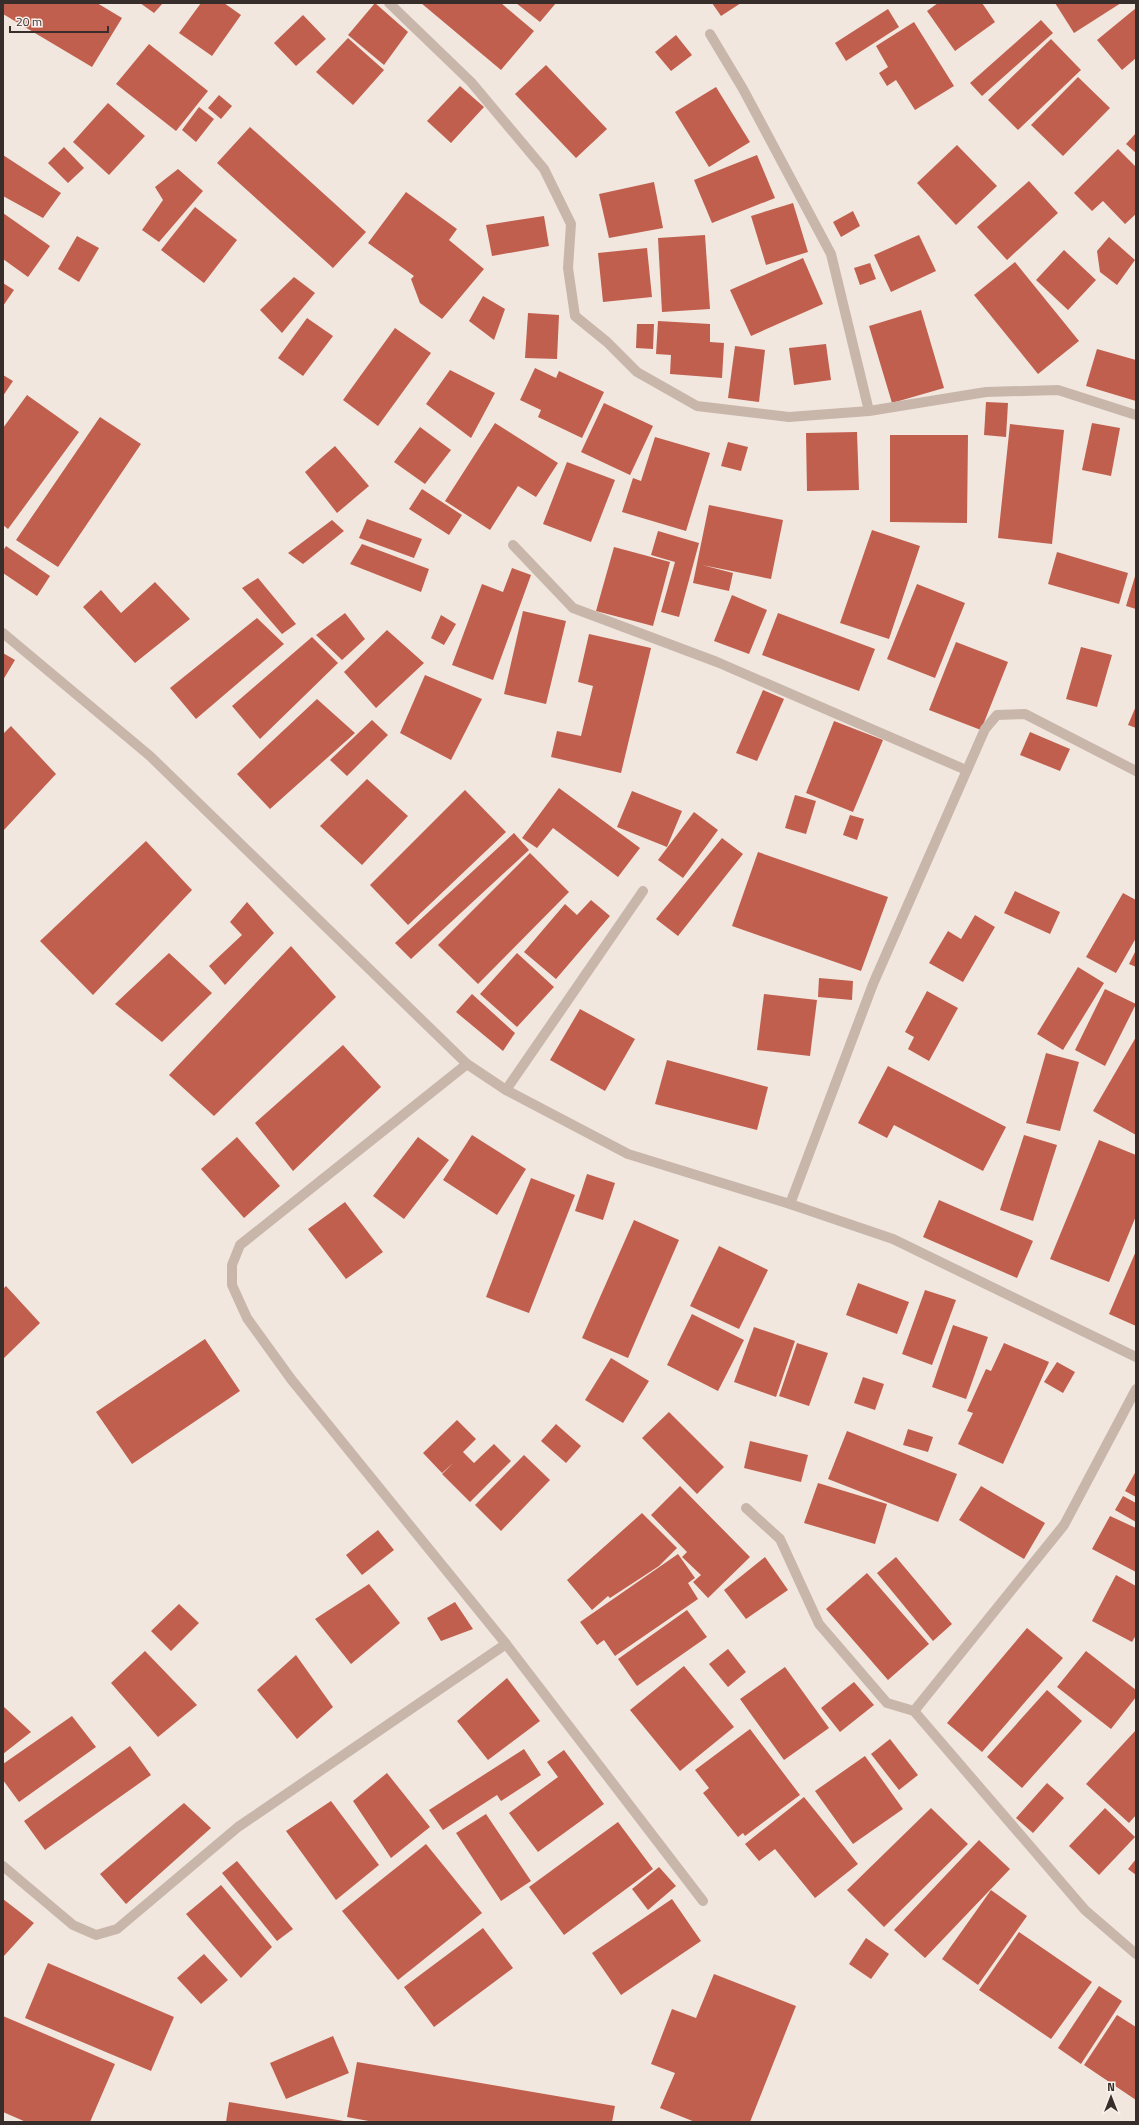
<svg xmlns="http://www.w3.org/2000/svg" width="1139" height="2125" font-family="'Titillium Web',sans-serif">
  <style>
    .building { fill: #c05f4e }
    .lines { fill: none; stroke-linecap: round; stroke-linejoin: round }
    .minor { stroke: #c9b6ab; stroke-width: 10 }
  </style>
  <rect width="100%" height="100%" fill="#f1e7de"/>
  <!-- building -->
  <g class="building">
    <path d="M3,3H97L122,18L92,67L3,14Z"/>
    <path d="M140,3H163L154,13Z"/>
    <path d="M201,3H224L241,15L212,56L179,33Z"/>
    <path d="M375,3L408,32L384,65L348,35Z"/>
    <path d="M421,3H501L534,31L501,70Z"/>
    <path d="M516,3H556L540,22Z"/>
    <path d="M712,3H741L721,16Z"/>
    <path d="M938,3H982L995,22L955,51L927,11Z"/>
    <path d="M1055,3H1121L1074,33Z"/>
    <path d="M1136,8V58L1122,70L1097,40Z"/>
    <path d="M888,9L899,27L846,61L835,43Z"/>
    <path d="M303,15L326,39L296,66L274,43Z"/>
    <path d="M1041,20L1053,33L982,96L970,83Z"/>
    <path d="M914,22L954,86L915,110L896,80L887,86L879,73L888,67L876,46Z"/>
    <path d="M676,35L692,55L671,71L655,52Z"/>
    <path d="M348,38L384,70L353,105L316,72Z"/>
    <path d="M1051,39L1081,70L1018,130L988,100Z"/>
    <path d="M149,44L208,91L176,131L116,84Z"/>
    <path d="M546,65L607,129L576,158L515,94Z"/>
    <path d="M1078,77L1110,108L1063,156L1031,125Z"/>
    <path d="M460,86L484,107L451,143L427,121Z"/>
    <path d="M716,87L750,142L709,167L675,112Z"/>
    <path d="M219,95L232,106L221,119L208,108Z"/>
    <path d="M108,103L145,136L109,175L73,142Z"/>
    <path d="M199,107L214,119L196,142L182,130Z"/>
    <path d="M250,127L366,232L333,268L217,163Z"/>
    <path d="M1136,133V153L1126,144Z"/>
    <path d="M957,145L997,186L956,225L917,183Z"/>
    <path d="M64,147L84,168L68,183L48,163Z"/>
    <path d="M1118,149L1136,167V214L1125,224L1103,201L1092,211L1074,193Z"/>
    <path d="M3,155L61,193L43,218L3,196Z"/>
    <path d="M757,155L775,198L712,223L694,180Z"/>
    <path d="M178,169L203,191L159,242L142,230L163,200L155,187Z"/>
    <path d="M1029,181L1058,213L1007,260L977,227Z"/>
    <path d="M654,182L663,228L609,238L599,194Z"/>
    <path d="M406,192L457,229L449,240L484,269L442,319L420,303L411,279L414,276L368,243Z"/>
    <path d="M793,203L808,252L766,265L751,216Z"/>
    <path d="M195,207L237,240L204,283L161,250Z"/>
    <path d="M853,211L860,226L841,237L833,222Z"/>
    <path d="M3,213L50,246L28,277L3,259Z"/>
    <path d="M544,216L549,246L492,256L486,225Z"/>
    <path d="M705,235L710,309L662,312L658,238Z"/>
    <path d="M919,235L936,271L891,292L874,255Z"/>
    <path d="M77,236L99,248L79,282L58,269Z"/>
    <path d="M1109,237L1135,260L1117,285L1100,272L1097,251Z"/>
    <path d="M647,248L652,297L603,302L598,253Z"/>
    <path d="M1064,250L1096,280L1068,310L1036,280Z"/>
    <path d="M803,258L823,304L751,336L730,290Z"/>
    <path d="M1015,262L1079,341L1038,374L974,295Z"/>
    <path d="M870,263L876,279L860,285L854,268Z"/>
    <path d="M294,277L315,293L282,333L260,310Z"/>
    <path d="M3,283L14,290L3,306Z"/>
    <path d="M483,296L505,309L494,340L469,321Z"/>
    <path d="M921,310L944,388L892,403L869,326Z"/>
    <path d="M528,313L559,315L557,359L525,358Z"/>
    <path d="M307,318L333,336L303,376L278,358Z"/>
    <path d="M658,321L710,324V342L724,343L722,378L670,374L671,355L656,354Z"/>
    <path d="M637,324H654L653,349L636,348Z"/>
    <path d="M395,328L431,353L378,426L343,400Z"/>
    <path d="M826,344L831,380L794,385L789,348Z"/>
    <path d="M735,346L765,350L759,402L728,398Z"/>
    <path d="M1097,349L1136,360V401L1086,386Z"/>
    <path d="M535,368L556,378L559,371L604,392L582,438L538,417L541,410L520,400Z"/>
    <path d="M450,370L495,393L471,438L426,404Z"/>
    <path d="M3,375L13,381L3,396Z"/>
    <path d="M27,395L79,432L8,529L3,525V428Z"/>
    <path d="M986,402L1008,403L1006,437L984,435Z"/>
    <path d="M604,403L653,426L630,475L581,452Z"/>
    <path d="M100,417L141,444L58,567L16,540Z"/>
    <path d="M495,423L558,463L536,497L518,486L490,530L445,501Z"/>
    <path d="M1092,423L1120,428L1111,476L1082,470Z"/>
    <path d="M1010,424L1064,430L1052,544L998,538Z"/>
    <path d="M420,427L451,450L425,484L394,462Z"/>
    <path d="M857,432L859,490L807,491L806,433Z"/>
    <path d="M890,435H968L967,523L890,522Z"/>
    <path d="M655,437L710,453L686,531L622,512L633,478L641,481Z"/>
    <path d="M728,442L748,447L741,471L721,466Z"/>
    <path d="M335,446L369,486L337,513L305,472Z"/>
    <path d="M567,462L615,480L591,542L543,524Z"/>
    <path d="M422,489L462,515L449,535L409,509Z"/>
    <path d="M709,505L783,520L771,579L702,565L733,573L729,591L693,583Z"/>
    <path d="M367,519L422,539L414,558L359,538Z"/>
    <path d="M332,520L344,531L303,564L288,553Z"/>
    <path d="M872,530L920,546L889,639L840,623Z"/>
    <path d="M658,531L699,543L679,617L661,612L675,562L651,555Z"/>
    <path d="M362,544L429,569L421,592L350,564Z"/>
    <path d="M6,546L50,576L37,596L3,573V551Z"/>
    <path d="M614,547L670,562L653,626L596,611Z"/>
    <path d="M1057,552L1128,573L1119,604L1048,584Z"/>
    <path d="M512,568L531,575L493,680L452,665L482,584L503,592Z"/>
    <path d="M1136,573V609L1126,606Z"/>
    <path d="M258,578L296,624L282,634L242,588Z"/>
    <path d="M155,582L190,619L135,663L83,607L101,590L121,613Z"/>
    <path d="M917,584L965,603L935,678L887,659Z"/>
    <path d="M732,595L767,610L749,654L714,641Z"/>
    <path d="M523,611L566,621L546,704L504,694Z"/>
    <path d="M345,613L365,639L342,660L316,635Z"/>
    <path d="M778,613L875,649L859,691L762,655Z"/>
    <path d="M441,615L456,624L444,645L431,638Z"/>
    <path d="M257,618L284,644L196,719L170,688Z"/>
    <path d="M387,630L424,663L376,708L344,672Z"/>
    <path d="M589,634L651,648L621,773L551,757L557,731L581,736L593,686L578,682Z"/>
    <path d="M312,637L338,663L260,739L232,706Z"/>
    <path d="M956,642L1008,662L981,730L929,710Z"/>
    <path d="M1081,647L1112,655L1097,707L1066,699Z"/>
    <path d="M3,653L15,660L3,680Z"/>
    <path d="M425,675L482,699L451,760L400,733Z"/>
    <path d="M763,690L784,699L757,761L736,753Z"/>
    <path d="M317,699L355,733L270,809L237,774Z"/>
    <path d="M1136,706V728L1128,725Z"/>
    <path d="M372,720L388,735L347,776L330,760Z"/>
    <path d="M834,721L883,740L853,812L806,793Z"/>
    <path d="M11,726L56,774L3,831V734Z"/>
    <path d="M1030,732L1070,749L1060,771L1020,755Z"/>
    <path d="M367,779L408,816L362,865L320,826Z"/>
    <path d="M559,788L640,848L618,877L553,828L537,848L522,838Z"/>
    <path d="M465,790L506,832L408,925L370,885Z"/>
    <path d="M632,791L682,811L667,847L617,827Z"/>
    <path d="M795,795L816,801L806,834L785,828Z"/>
    <path d="M694,812L718,830L683,878L658,860Z"/>
    <path d="M850,815L864,819L857,840L843,835Z"/>
    <path d="M514,833L529,850L411,959L395,943Z"/>
    <path d="M722,838L743,854L678,936L656,919Z"/>
    <path d="M146,841L192,890L93,995L40,941Z"/>
    <path d="M758,852L888,897L861,971L732,926Z"/>
    <path d="M530,853L569,892L478,984L438,945Z"/>
    <path d="M1015,891L1060,912L1050,934L1004,913Z"/>
    <path d="M1123,893L1136,900V938L1116,973L1086,957Z"/>
    <path d="M591,900L610,916L556,979L524,952L565,904L577,915Z"/>
    <path d="M247,902L274,933L225,985L209,966L242,935L230,922Z"/>
    <path d="M975,915L995,927L963,982L929,963L948,931L961,939Z"/>
    <path d="M291,946L336,997L214,1116L169,1075Z"/>
    <path d="M1136,950V967L1129,964Z"/>
    <path d="M169,953L212,993L162,1042L115,1004Z"/>
    <path d="M517,953L554,987L517,1027L480,994Z"/>
    <path d="M1078,967L1104,983L1063,1050L1037,1034Z"/>
    <path d="M819,978L853,981L852,1000L818,997Z"/>
    <path d="M1105,989L1136,1004L1105,1066L1075,1050Z"/>
    <path d="M927,991L958,1008L929,1061L908,1049L914,1037L905,1032Z"/>
    <path d="M472,994L515,1033L503,1051L456,1012Z"/>
    <path d="M764,994L817,1000L810,1056L757,1050Z"/>
    <path d="M580,1009L635,1039L605,1091L550,1060Z"/>
    <path d="M1136,1037V1135L1093,1111Z"/>
    <path d="M343,1045L381,1087L293,1171L255,1123Z"/>
    <path d="M1046,1053L1079,1062L1060,1131L1026,1123Z"/>
    <path d="M667,1060L768,1087L757,1130L655,1104Z"/>
    <path d="M888,1066L1006,1127L983,1171L894,1125L887,1138L858,1123Z"/>
    <path d="M472,1135L526,1169L497,1215L443,1180Z"/>
    <path d="M1024,1135L1057,1145L1033,1221L1000,1210Z"/>
    <path d="M237,1137L280,1186L244,1218L201,1169Z"/>
    <path d="M418,1137L449,1160L404,1219L373,1196Z"/>
    <path d="M1099,1140L1136,1155V1216L1109,1282L1050,1259Z"/>
    <path d="M587,1174L615,1183L603,1220L575,1211Z"/>
    <path d="M531,1178L575,1195L529,1313L486,1297Z"/>
    <path d="M939,1200L1033,1241L1017,1278L923,1237Z"/>
    <path d="M345,1202L383,1252L346,1279L308,1229Z"/>
    <path d="M634,1220L679,1240L628,1358L582,1338Z"/>
    <path d="M719,1246L768,1270L739,1329L690,1306Z"/>
    <path d="M1136,1251V1326L1109,1314Z"/>
    <path d="M858,1283L909,1302L897,1334L846,1315Z"/>
    <path d="M6,1286L40,1323L3,1359V1289Z"/>
    <path d="M925,1290L956,1300L932,1365L902,1354Z"/>
    <path d="M692,1314L744,1340L718,1391L667,1365Z"/>
    <path d="M953,1325L988,1337L966,1399L932,1387Z"/>
    <path d="M754,1327L795,1341L776,1397L734,1382Z"/>
    <path d="M205,1339L240,1391L132,1464L96,1412Z"/>
    <path d="M797,1343L828,1353L809,1406L779,1396Z"/>
    <path d="M1004,1343L1049,1362L1003,1464L958,1444L973,1413L967,1411L986,1369L991,1371Z"/>
    <path d="M611,1358L649,1381L623,1423L585,1400Z"/>
    <path d="M1057,1362L1075,1372L1063,1393L1044,1382Z"/>
    <path d="M863,1377L884,1384L875,1410L854,1403Z"/>
    <path d="M669,1412L724,1467L697,1494L642,1438Z"/>
    <path d="M457,1420L476,1439L463,1452L474,1463L494,1444L511,1461L470,1502L442,1474L453,1463L442,1473L423,1453Z"/>
    <path d="M556,1424L581,1446L566,1463L541,1441Z"/>
    <path d="M908,1429L933,1437L928,1452L903,1445Z"/>
    <path d="M847,1431L957,1474L938,1522L828,1479Z"/>
    <path d="M750,1441L808,1455L801,1482L744,1468Z"/>
    <path d="M524,1455L550,1480L501,1531L475,1505Z"/>
    <path d="M1136,1471V1497L1125,1491Z"/>
    <path d="M818,1483L887,1504L875,1544L804,1523Z"/>
    <path d="M680,1486L750,1557L708,1598L693,1582L701,1575L682,1557L687,1552L651,1515Z"/>
    <path d="M981,1486L1045,1523L1024,1559L959,1520Z"/>
    <path d="M1123,1496L1136,1503V1522L1115,1510Z"/>
    <path d="M642,1513L677,1548L659,1566L610,1598L608,1596L592,1610L567,1580Z"/>
    <path d="M1110,1516L1136,1528V1572L1092,1549Z"/>
    <path d="M378,1530L394,1550L362,1575L346,1555Z"/>
    <path d="M678,1554L695,1578L688,1583L698,1599L615,1656L604,1640L597,1645L580,1622Z"/>
    <path d="M765,1557L788,1590L746,1619L724,1590Z"/>
    <path d="M896,1557L952,1624L933,1641L877,1573Z"/>
    <path d="M867,1573L929,1644L888,1680L826,1609Z"/>
    <path d="M1116,1575L1136,1586V1635L1132,1642L1092,1621Z"/>
    <path d="M369,1584L400,1623L351,1664L315,1619Z"/>
    <path d="M455,1602L473,1629L441,1641L427,1618Z"/>
    <path d="M179,1604L199,1623L171,1651L151,1631Z"/>
    <path d="M687,1610L707,1637L637,1686L618,1659Z"/>
    <path d="M1027,1628L1063,1658L982,1752L947,1723Z"/>
    <path d="M728,1649L746,1672L728,1687L709,1664Z"/>
    <path d="M145,1651L197,1705L158,1737L111,1683Z"/>
    <path d="M1086,1651L1136,1690V1697L1111,1729L1057,1687Z"/>
    <path d="M296,1655L333,1707L297,1739L257,1690Z"/>
    <path d="M684,1666L734,1727L680,1771L630,1710Z"/>
    <path d="M785,1667L829,1728L784,1760L740,1699Z"/>
    <path d="M507,1678L540,1721L488,1760L457,1721Z"/>
    <path d="M854,1682L874,1705L840,1732L821,1708Z"/>
    <path d="M1047,1690L1082,1721L1022,1788L987,1757Z"/>
    <path d="M3,1706L31,1732L3,1754Z"/>
    <path d="M72,1716L96,1747L19,1802L3,1780V1764Z"/>
    <path d="M750,1729L800,1795L745,1836L743,1833L738,1837L703,1793L709,1788L695,1770Z"/>
    <path d="M1136,1730V1815L1129,1823L1086,1784Z"/>
    <path d="M890,1739L918,1775L899,1790L871,1754Z"/>
    <path d="M130,1746L151,1775L45,1850L24,1821Z"/>
    <path d="M524,1749L541,1775L501,1801L497,1795L443,1830L429,1810Z"/>
    <path d="M564,1750L604,1804L538,1852L509,1813L558,1777L547,1762Z"/>
    <path d="M865,1756L903,1809L853,1844L815,1791Z"/>
    <path d="M387,1773L430,1827L391,1858L353,1801Z"/>
    <path d="M1047,1783L1064,1798L1033,1833L1016,1818Z"/>
    <path d="M804,1797L858,1864L815,1898L775,1849L759,1861L745,1844Z"/>
    <path d="M331,1801L379,1865L336,1900L286,1831Z"/>
    <path d="M184,1803L211,1828L126,1904L100,1874Z"/>
    <path d="M931,1808L968,1844L884,1927L847,1890Z"/>
    <path d="M1105,1808L1135,1837L1099,1875L1069,1846Z"/>
    <path d="M486,1814L531,1881L501,1901L456,1833Z"/>
    <path d="M618,1822L653,1869L564,1935L529,1887Z"/>
    <path d="M979,1840L1010,1869L925,1958L894,1930Z"/>
    <path d="M426,1844L482,1913L398,1980L342,1911Z"/>
    <path d="M1136,1859V1875L1128,1869Z"/>
    <path d="M237,1861L293,1929L277,1941L222,1873Z"/>
    <path d="M659,1867L676,1886L648,1910L632,1889Z"/>
    <path d="M221,1885L272,1947L241,1978L186,1914Z"/>
    <path d="M991,1890L1027,1916L978,1985L942,1959Z"/>
    <path d="M3,1899L34,1923L3,1957Z"/>
    <path d="M672,1899L701,1941L621,1995L592,1953Z"/>
    <path d="M483,1928L513,1968L434,2027L404,1987Z"/>
    <path d="M1019,1932L1092,1982L1051,2039L979,1990Z"/>
    <path d="M866,1938L889,1954L871,1979L849,1964Z"/>
    <path d="M204,1954L228,1980L201,2004L177,1978Z"/>
    <path d="M48,1963L174,2017L151,2071L25,2018Z"/>
    <path d="M714,1974L796,2006L750,2122H695L660,2108L675,2073L651,2064L672,2009L696,2018Z"/>
    <path d="M1099,1986L1122,2001L1081,2064L1058,2048Z"/>
    <path d="M1117,2015L1136,2027V2100L1084,2065Z"/>
    <path d="M3,2016L115,2064L90,2122H26L3,2112Z"/>
    <path d="M333,2036L349,2073L286,2099L270,2063Z"/>
    <path d="M357,2062L615,2106L612,2122H374L347,2117Z"/>
    <path d="M229,2102L344,2121V2122H226Z"/>
  </g>
  <g class="lines">
    <!-- minor -->
    <g class="minor">
      <path d="M389,3L471,82L544,169L571,224L568,268L575,316L607,342L637,372L697,406L789,417L869,411L986,392L1058,390L1136,415"/>
      <path d="M710,34L743,89L831,254L869,411"/>
      <path d="M513,545L573,608L717,662L966,770"/>
      <path d="M3,633L150,756L467,1064L506,1090L628,1154L790,1204L893,1239L1136,1357"/>
      <path d="M467,1064L240,1245L232,1265V1285L247,1318L291,1379L506,1644L703,1901"/>
      <path d="M506,1090L643,891"/>
      <path d="M790,1204L873,984L985,729L997,715L1025,714L1136,771"/>
      <path d="M746,1508L780,1539L819,1624L887,1703L914,1711L1085,1910L1136,1954"/>
      <path d="M914,1711L1064,1525L1136,1389"/>
      <path d="M3,1866L73,1925L96,1935L117,1929L238,1827L506,1644"/>
    </g>
  </g>
  <!-- border -->
  <rect width="1139" height="2125" fill="none" stroke="#372d2a" stroke-width="8"/>
  <!-- north arrow -->
  <g transform="translate(1111 2097)" stroke="#f9f1eb" stroke-width="3" paint-order="stroke">
  <path d="M0-3L7 15L0 10L-7 15Z" fill="#372d2a"/>
  <text y="-6" font-size="11" font-weight="bold" text-anchor="middle" fill="#372d2a">N</text>
  </g>
  <!-- scale -->
  <path d="M10 26v6h98v-6" fill="none" stroke="#372d2a" stroke-width="2"/>
  <text x="16" y="26" font-size="12" fill="#372d2a" stroke="#f9f1eb" stroke-width="3" paint-order="stroke">20 m</text>
</svg>
